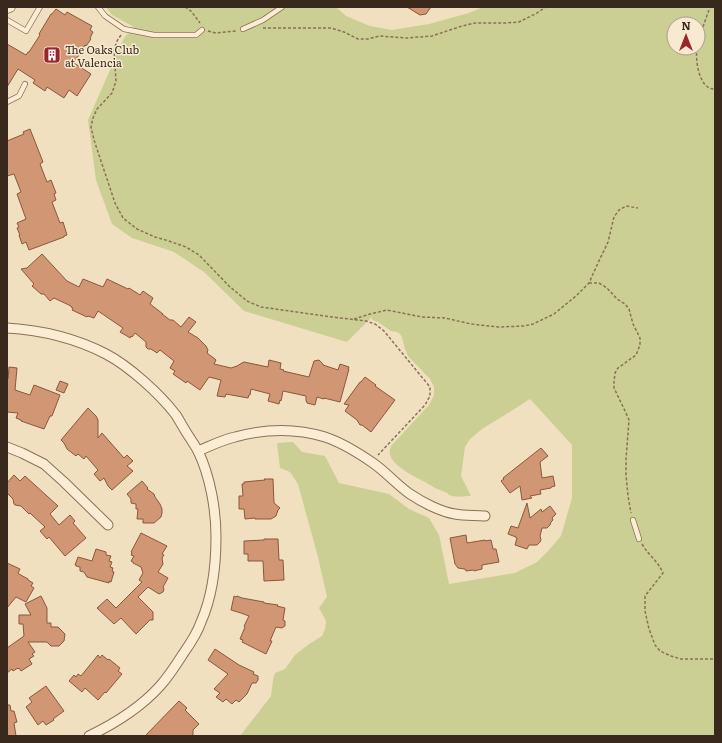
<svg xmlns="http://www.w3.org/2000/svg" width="722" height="743" font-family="Literata,serif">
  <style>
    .green { fill: #cbcf93; fill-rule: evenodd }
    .building { fill: #d19673; stroke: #8b573b }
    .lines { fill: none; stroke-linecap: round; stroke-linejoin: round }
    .service-casing { stroke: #8b7057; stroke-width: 6 }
    .minor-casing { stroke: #8b7057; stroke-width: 11 }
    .path { stroke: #8b7057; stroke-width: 1.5; stroke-dasharray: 3 2; stroke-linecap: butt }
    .service { stroke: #fbedd4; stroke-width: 4.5 }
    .minor { stroke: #fbedd4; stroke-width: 9 }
    .labels { text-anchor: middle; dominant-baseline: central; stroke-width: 3; stroke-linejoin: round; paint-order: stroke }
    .poi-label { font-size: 11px; fill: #39291c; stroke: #f7ead0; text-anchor: start }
  </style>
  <rect width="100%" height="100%" fill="#f0e0c0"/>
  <!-- green -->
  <path class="green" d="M106,7H336L346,16L370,26L392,30L429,24L469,13L483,7H715V736H240L271,696L273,680L275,673L285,669L295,655L309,644L322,636L325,629L326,621L319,608L327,597L318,557L298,484L290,472L280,468L277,443L293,442L302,452L325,456L339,483L389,494L409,509L429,518L439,535L449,584L515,573L537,562L549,550L561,536L572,498V445L530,399L516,408L482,429L470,439L465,447L461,476L471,496C465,496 456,498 449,495C448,494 448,493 447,493C444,491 439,490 435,488C432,486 428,484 425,482C414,476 383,463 391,446L429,405L434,395V387L430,379L408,356L405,349L402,337L400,334L397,332L391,331L378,322L372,320V317L347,342L244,311L204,272L174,252L132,238L112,224L96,180L88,120L124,38L134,27L112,15ZM674,24H698V48H674Z"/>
  <!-- building -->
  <g class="building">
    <path d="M407,7H431L426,14L420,15Z"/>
    <path d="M56,9L65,15L67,12L92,26L90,30L93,32L90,38L91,39L86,46L85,45L74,63L91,74L77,96L69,90L64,98L47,87L45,91L33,83L35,80L18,69L7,87V44L26,55L28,52H29L40,35L39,34L51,14H52Z"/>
    <path d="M30,129L43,162L40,164L45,177L47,182L51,180L56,193L54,194L56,200L52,202L60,223L63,222L67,235L64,236V237L29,250L26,242L22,244L19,235H20L17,228L19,227L17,223L26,219L17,194L21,192L14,174L7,176V141L24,134L23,132Z"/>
    <path d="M42,254L67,281L79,287L83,279L103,287L107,279L128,289L129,288L140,295L143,291L153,298L150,304L163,314H162L170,320H173L181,327L189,317L196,322L188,332L198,338L206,346L208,350L207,353L215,359L216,360L214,364L231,368L237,366L242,363L244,362L268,367L269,360L281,363L280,369L284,370L283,371L309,377L314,361L319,360L323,364V365L338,370L340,364L349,367L348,369H349L340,402L324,398V399L317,397L315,405L307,403V402L306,401V396L283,391L281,401L280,400L279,404L268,401L270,394L251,389L250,395H249L248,398L226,394L225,397L217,396L221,380L209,377L200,390L187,381L186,383L173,374L175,371L170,368L174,361L160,350L157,353L151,349H148L146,347V342L135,333L132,337L131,336L130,338L127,336L120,332L123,328L98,311L94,318L88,316L87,317L72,310L73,308L71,307V306L54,298L50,301L44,294H41L32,286L34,284L21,269L27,268Z"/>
    <path d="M9,367L17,368L15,390L30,395L34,385L60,395L52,416H50L44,429L21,421V420L16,418L18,413L7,412V379H8Z"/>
    <path d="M365,377L376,385L375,386L395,400L371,432L362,425H360L357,420L345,411L349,405L344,404L360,382H361Z"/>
    <path d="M60,381L68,384L64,393L56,390Z"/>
    <path d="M88,408L96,416L98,420V438L102,433L124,458L127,455L133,461L127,466L133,471L112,490L108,486L104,478L100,481L94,474L98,470L86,456L84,459L78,454L76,456L67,449L64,443L61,440Z"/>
    <path d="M541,448L548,456L540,462L542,478L553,476L555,486L551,487V488L540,490L541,494L530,496L532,498L522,500L520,486L510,493L501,481L504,479L503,478Z"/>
    <path d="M14,475L20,481L25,476L58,506L50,514L59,525L70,515L75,521L73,523L86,538L65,556L49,537L47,539L40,531L45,527L30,513L29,514L21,506L15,505L14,504L13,499L7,493V483Z"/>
    <path d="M264,479H273L274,503L280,508L278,510L276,516L271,519H255V518L245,519L244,509H239V496H243L242,484H244V482L265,480Z"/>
    <path d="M142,481L148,488L147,489L154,494L155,497L160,504L162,509V513L161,517L154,523H143V519H137L138,509H136V504L131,503V499L127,494Z"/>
    <path d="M527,503L530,518L541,509L542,512L550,506L556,514L552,518L553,520L551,522L550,525L547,528H542L540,536L541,540L540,542L537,545H529L527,549L515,545L517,538H516V537L508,534L511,526L518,528Z"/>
    <path d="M141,533L167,546L162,554L164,555L162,558L163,564L158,572L168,578L163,587L164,589L163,592L159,594L148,587L138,597L153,612V620H150L136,634L121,618L114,624L97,608L107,599L116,608L142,582L139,580L143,573L141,567L133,563V562L131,561L134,556L131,555L132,553L131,552Z"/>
    <path d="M466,535L467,543L485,540V541L491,540L493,549H496L499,562L482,565V569L474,571L473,570L466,571L465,569L458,568L455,564L450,538Z"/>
    <path d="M264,539H278L279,560H283L284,580L264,581L263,561H248V554H244V541L264,540Z"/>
    <path d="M96,549L106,552V555L111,556L109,561L112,562L110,567L113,568L112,571L114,572L111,582L109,581V583L87,577L84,572L80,571V567L76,566V565H75L78,557L92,561Z"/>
    <path d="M7,563L20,569L18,573L19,574L28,579V580L33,583L31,586L34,588L26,602L16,597L7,608Z"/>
    <path d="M41,596L47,608V623H51V627H58L65,634L64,641L59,646H51L47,642H28L35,652L32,654L34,656L29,659L32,664L21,671L19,668L18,669V668L13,671L12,669L7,673V648L24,636L23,624H19V615H31L25,604Z"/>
    <path d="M234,596L236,597L237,596L242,598L264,602V603L278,605L277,606L285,608L283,620L285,621V626L282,628L276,627L270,641H272L266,654L242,642L243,640L240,639L245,627L244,626L249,616L241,613L231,610Z"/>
    <path d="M215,649L239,665L254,672L253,674L258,676V680L256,683H252L247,694L239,702L236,700L232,704L226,699L223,702L216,697L220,693L214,689L228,674L208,660Z"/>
    <path d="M98,655L100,658L102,655L108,660L109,659L120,668L118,671L122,674L106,693L105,692L98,700L85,688L82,692L69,681L74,675L76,677L78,674L81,676Z"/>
    <path d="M46,686L64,711L53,719L54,720L46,725L43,721L38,725L26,707L32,702L29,698Z"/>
    <path d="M179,701L187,708L185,710L199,724L193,730V735L190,736H145Z"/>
    <path d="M7,705H10L11,711H14L17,722L14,723L16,736H7Z"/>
  </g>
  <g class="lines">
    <!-- service casing -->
    <g class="service-casing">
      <g id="service">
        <path d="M98,7L105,16L124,29L154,35H196L202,30"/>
        <path d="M7,11L12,9L13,7"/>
        <path d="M7,20L26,31L40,7"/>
        <path d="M243,29L263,20L282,7"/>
        <path d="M7,102L19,96L25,84"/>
        <path d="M633,520L639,539"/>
      </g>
    </g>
    <!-- minor casing -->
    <g class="minor-casing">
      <g id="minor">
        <path d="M7,328C41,330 75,338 106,354C129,366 160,394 176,415C181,423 185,431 190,438C193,443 196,447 198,451C210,476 216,509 216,537C216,566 213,595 201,622C197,634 190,644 183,654C176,665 169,676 160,686C142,706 114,724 89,736"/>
        <path d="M7,447L22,453L44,464L64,482L108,525"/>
        <path d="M198,451C210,446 222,440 235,437C264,429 296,428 325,437C340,442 360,454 373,463C386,472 397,485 410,494C422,502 441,512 455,514C465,516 475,515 485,516"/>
      </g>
    </g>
    <!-- path -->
    <g class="path">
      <path d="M185,7L191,11L200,23"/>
      <path d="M263,28H331L344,32L358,39H368L379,36L407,38L432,36L462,26L475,23H506L519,22L537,13L546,7"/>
      <path d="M208,31L216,33L236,31"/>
      <path d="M121,35L117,41L114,50L116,81L112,93L97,109L93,118L91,127L94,140L115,203L123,218L137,229L155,237L169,241L186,247L199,255L229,286L247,301L261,307L332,317L366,321L375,324L384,331L430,387V396L425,405L378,455"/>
      <path d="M698,41L710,7"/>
      <path d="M697,48C695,60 699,90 715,89"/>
      <path d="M589,283H599L607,288L617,299L625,304L629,309L633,324L640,338V345L636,355L618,368L615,373L614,382V388L626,413L629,420L626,459V475L628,496L631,513"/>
      <path d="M354,319L370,314L387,310L422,317L445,318L471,324L498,327L524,326L533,324L554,314L576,296L589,283L598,263L608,242L614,217L619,210L626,206L638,208"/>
      <path d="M642,544C649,556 658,561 663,573L645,596V611L649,629L655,645L660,651L671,656L681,659H715"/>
    </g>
    <!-- service -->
    <use href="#service" class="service"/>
    <!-- minor -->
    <use href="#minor" class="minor"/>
  </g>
  <!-- icons -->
  <defs>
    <g id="building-square" transform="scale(0.9)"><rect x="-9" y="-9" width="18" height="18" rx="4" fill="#9d232a" stroke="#f7ead0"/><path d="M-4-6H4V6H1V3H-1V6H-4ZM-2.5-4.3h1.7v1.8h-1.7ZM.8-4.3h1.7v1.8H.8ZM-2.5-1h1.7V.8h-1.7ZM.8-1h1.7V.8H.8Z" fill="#fff"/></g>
  </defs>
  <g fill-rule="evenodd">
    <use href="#building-square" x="52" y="55"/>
  </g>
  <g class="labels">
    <!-- poi labels -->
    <g class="poi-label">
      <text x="65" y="49">The Oaks Club<tspan x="65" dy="13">at Valencia</tspan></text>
    </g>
  </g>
  <!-- border -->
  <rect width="722" height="743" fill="none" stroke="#39291c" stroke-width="16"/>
  <!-- north arrow -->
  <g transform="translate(686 36)"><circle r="19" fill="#f7ead0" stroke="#ab9d88"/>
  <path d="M0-3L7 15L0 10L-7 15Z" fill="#9d232a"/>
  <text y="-6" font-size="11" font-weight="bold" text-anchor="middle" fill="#39291c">N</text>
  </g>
</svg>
